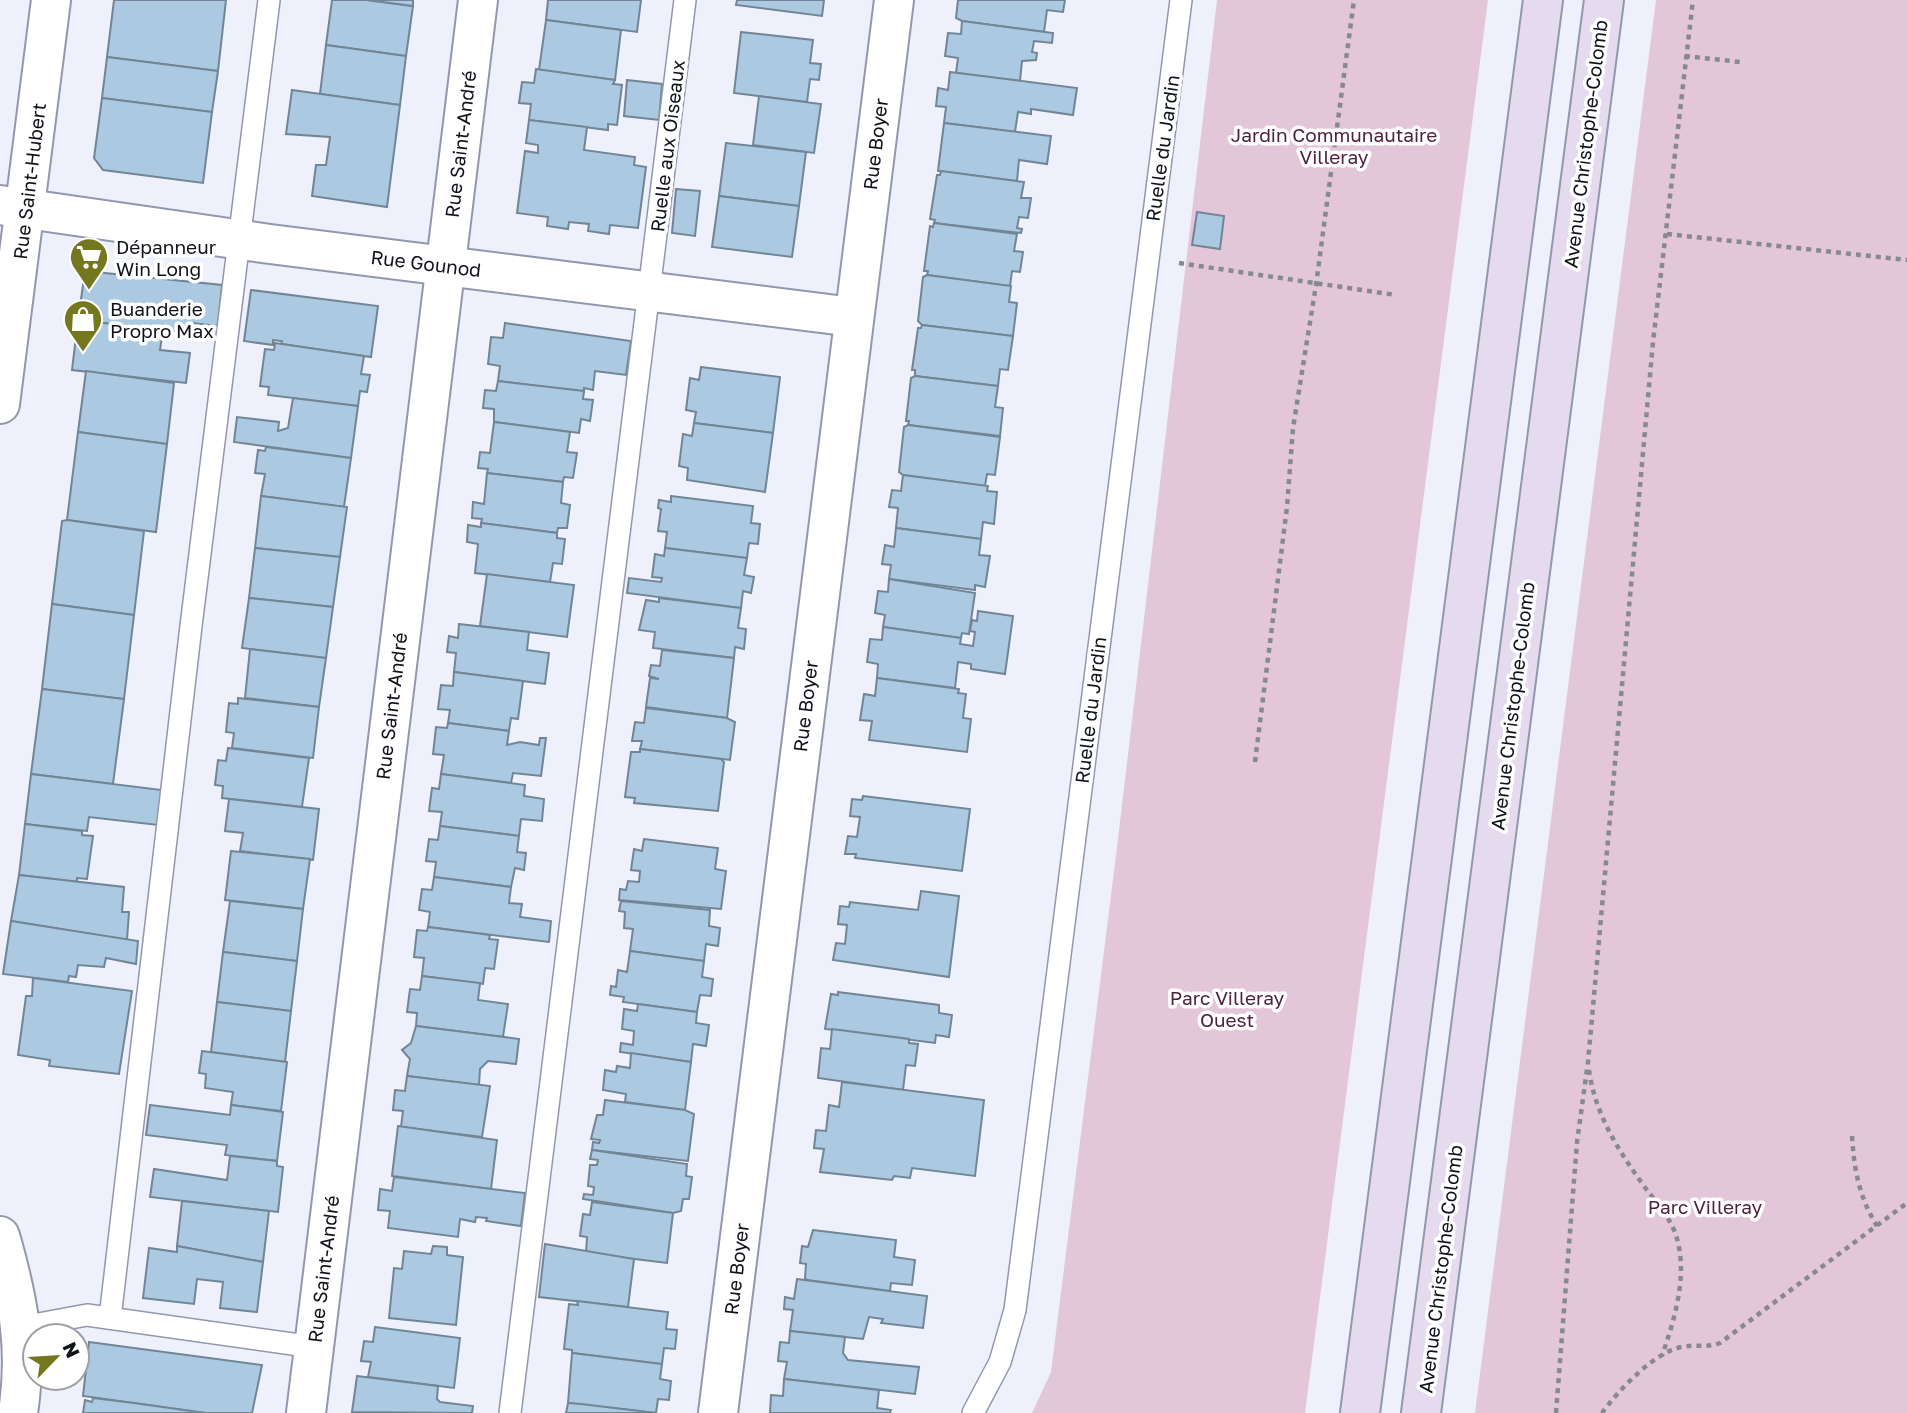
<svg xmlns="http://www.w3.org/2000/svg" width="1907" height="1413" font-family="'Golos Text',sans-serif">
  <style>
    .green { fill: #e3c6d7 }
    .building { fill: #abc9e1; stroke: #718596; stroke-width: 2 }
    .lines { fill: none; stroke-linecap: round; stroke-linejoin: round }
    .service-casing { stroke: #9297ae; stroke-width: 24 }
    .minor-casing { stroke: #9297ae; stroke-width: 42 }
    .tertiary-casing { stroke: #9297ae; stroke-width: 42 }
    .secondary-casing { stroke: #9297ae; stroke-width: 42 }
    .path { stroke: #878992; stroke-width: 4.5; stroke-dasharray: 5 5; stroke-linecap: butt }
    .service { stroke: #fff; stroke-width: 21 }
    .minor { stroke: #fff; stroke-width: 38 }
    .tertiary { stroke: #fff; stroke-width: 38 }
    .secondary { stroke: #e5daee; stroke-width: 38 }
    .labels { text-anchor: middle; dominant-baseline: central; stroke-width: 7; stroke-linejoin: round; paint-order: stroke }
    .park-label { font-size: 19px; fill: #4d223f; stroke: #fff }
    .street-label { font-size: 19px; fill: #10121a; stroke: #fff }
    .poi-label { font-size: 19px; fill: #10121a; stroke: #fff; text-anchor: start }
  </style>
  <rect width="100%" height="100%" fill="#eef1fb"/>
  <!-- green -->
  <g class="green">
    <path d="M1217,0H1488L1305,1413H1032L1051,1372L1116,856Z"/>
    <path d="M1656,0H1907V1413H1475Z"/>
  </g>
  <!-- building -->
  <g class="building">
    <path d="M114,0H226L218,71L107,57Z"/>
    <path d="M332,0H367L413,6L406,56L326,45Z"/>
    <path d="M367,0H413V6Z"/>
    <path d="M548,0H641L637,32L546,20Z"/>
    <path d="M737,0H824L822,16L736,5Z"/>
    <path d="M958,0H1065L1063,12L1047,10L1044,32L962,21L956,18Z"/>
    <path d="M546,20L621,30L615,80L539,70Z"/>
    <path d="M962,21L1053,33L1052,43L1034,41L1032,52L1037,53L1036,60L1022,61L1020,81L956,73L958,58L945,56L948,33L961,34Z"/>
    <path d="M741,32L813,40L810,63L821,64L819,80L810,79L807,102L734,93Z"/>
    <path d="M326,45L406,56L400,105L320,94Z"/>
    <path d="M107,57L218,71L212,112L102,98Z"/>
    <path d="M536,69L615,80L613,84L622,85L617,125L608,124V130L529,120L531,104L519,103L522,82L534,83Z"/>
    <path d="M950,72L1077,88L1073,115L1031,109V114L1018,112L1015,132L944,123L946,107L936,106L938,88L948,90Z"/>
    <path d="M627,80L662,84L659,120L624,116Z"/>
    <path d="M292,90L400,105L387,207L312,196L316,165H326L330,137L286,134Z"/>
    <path d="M759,96L821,104L814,153L753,145Z"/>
    <path d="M102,98L212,112L203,183L103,170L94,158Z"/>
    <path d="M529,120L587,127L584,150L635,157L634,165L646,167L638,228L610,225L609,234L588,231L589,224L569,222L568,229L547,226L548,217L517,213L525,151L538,153V145L526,143Z"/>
    <path d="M944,123L1051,136L1047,164L1019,160L1017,181L938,171Z"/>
    <path d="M726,143L806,152L799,206L719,196Z"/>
    <path d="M941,171L1024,182L1021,198H1031L1028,218L1019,217L1017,228L1022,229L1021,233L934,223L935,220L930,219L937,175H940Z"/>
    <path d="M676,189L700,191L695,236L672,233Z"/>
    <path d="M719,196L799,206L792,257L712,247Z"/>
    <path d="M1197,212L1224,216L1220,249L1192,245Z"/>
    <path d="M934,223L1017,234L1014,251L1023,252L1020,272L1012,271L1010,286L927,275L928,271H924L930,226L933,227Z"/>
    <path d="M85,271L222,285L218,326L192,323L190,333L78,320Z"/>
    <path d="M927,275L1011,286L1009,302L1017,303L1013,336L922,325L918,321L923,277Z"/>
    <path d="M251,290L378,306L371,357L281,344L282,341L273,340V345L244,341Z"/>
    <path d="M78,320L163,330L160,350L190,353L186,383L72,370Z"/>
    <path d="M505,323L631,341L626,375L595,371L593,390L584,388V392L498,381L500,366L488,364L491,337L503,338Z"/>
    <path d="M922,325L1013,336L1008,370L1000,369L998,386L915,376V370H912L918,328H921Z"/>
    <path d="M275,343L364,356L361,374L370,375L367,392L360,391L358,406L268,395L269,387L260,386L265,349L274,350Z"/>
    <path d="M701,367L780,377L773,433L694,423L696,412L686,410L690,378L699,380Z"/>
    <path d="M86,371L174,383L167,444L78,432Z"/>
    <path d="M915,376L998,386L995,407L1003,408L1000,436L908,425L909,421H906L911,378Z"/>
    <path d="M498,381L584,391L583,399L593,400L590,421L581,419L579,433L494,422V409L483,408L485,390L496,391Z"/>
    <path d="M293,398L358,406L351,458L234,442L237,417L279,422L278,431L288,428Z"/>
    <path d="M494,422L570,432L567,452L577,453L573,478L564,477L563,482L487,473L488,469L478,468L480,452L490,453Z"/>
    <path d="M694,423L773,433L765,492L687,480L688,468L679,466L683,434L692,436Z"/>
    <path d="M908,425L1000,437L995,475L987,474L985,486L903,475L899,472L904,427Z"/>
    <path d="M78,432L167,444L156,532L67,520Z"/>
    <path d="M266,447L351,458L344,507L261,496L265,474L255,473L258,450L265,451Z"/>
    <path d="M487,473L563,482L561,503L570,505L567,528H558L557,533L481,523L482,519L472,518L473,502L484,504Z"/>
    <path d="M903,475L988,486L987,491L997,492L994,524L983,522L981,539L896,528L898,508L889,507L892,490L901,491Z"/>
    <path d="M261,496L347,507L340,557L255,548Z"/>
    <path d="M671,496L753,506L751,523L760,524L758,544L749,543L747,558L665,548L667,532L658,531L661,509L658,508L659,500L671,502Z"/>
    <path d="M67,520L144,531L134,615L52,604L62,521Z"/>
    <path d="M481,523L557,533V538L565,539L562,564L553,563L550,582L475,573L478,544L467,542L468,525L481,527Z"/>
    <path d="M896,528L981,539L979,555L990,556L985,587L975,585V590L967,589L889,579L891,565L882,564L885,545L894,547Z"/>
    <path d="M255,548L340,557L333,607L249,598Z"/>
    <path d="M665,548L747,558L744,575L754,577L751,593L743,591L741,608L627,593L629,578L661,582L662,578L652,577L655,554L664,556Z"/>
    <path d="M487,574L574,585L567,637L480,626Z"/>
    <path d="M889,579L975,593L969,634L962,633L961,638L883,627L885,615L875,613L878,591L888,592Z"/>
    <path d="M249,598L333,607L326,658L242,648Z"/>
    <path d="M659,598L741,608L738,628L746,629L744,649L735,647L734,658L653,648L655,632L639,630L646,600L659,602Z"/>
    <path d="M52,604L134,615L124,699L42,689Z"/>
    <path d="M978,611L1013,616L1005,674L971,669V664L958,662L955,688L877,678L878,664L867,662L870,639L882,640L883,627L961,638L960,644L973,646L975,632L970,631L972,620L977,621Z"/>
    <path d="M459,624L529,632L527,650L549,653L545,684L454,672L456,653L447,652L449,636L458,638Z"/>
    <path d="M250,649L326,658L319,707L245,698Z"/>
    <path d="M662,650L734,658L727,718L646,707L650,678L659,679L649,676L651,665L660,666Z"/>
    <path d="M454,672L523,681L518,719L511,718L509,731L448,723L450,710L438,709L441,685L453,686Z"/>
    <path d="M877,678L959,689L958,693L966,694L963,718L971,719L967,752L869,740L872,721L860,720L864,694L875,696Z"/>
    <path d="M42,689L124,699L113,784L31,774Z"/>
    <path d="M238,698L319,707L313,758L232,748L234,733L226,732L229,703L238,704Z"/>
    <path d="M646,708L727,718L735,722L730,760L640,749L642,741H632L635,722L644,723Z"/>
    <path d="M448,723L509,731L507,745L520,742L539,745L540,738H546L541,776L513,773L511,783L441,774L444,755L433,754L436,727L447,728Z"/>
    <path d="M228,748L309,758L302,807L222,798L223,786L215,785L218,760L226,761Z"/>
    <path d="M640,749L721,759L724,762L718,811L634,803L635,798L625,797L631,752H640Z"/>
    <path d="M31,774L162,790L158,825L89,817L87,831L25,824Z"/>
    <path d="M441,774L525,785L524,796L544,799L542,821L521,819L519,836L440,826L442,812L429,811L432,788L439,789Z"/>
    <path d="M863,796L970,809L962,871L855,858L856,854H845L848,836L857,837L860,817L850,816L852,799L862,800Z"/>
    <path d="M229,799L319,809L313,860L240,851L243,833L225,831Z"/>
    <path d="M25,824L82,831V835L93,836L87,879L77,878V882L19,875Z"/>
    <path d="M440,826L519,836L517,852L526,853L524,870L515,868L511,887L434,877L436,862L426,861L429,839L438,840Z"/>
    <path d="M644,839L718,848L715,869L726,871L721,909L619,900L620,889L626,890L628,881L639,882L640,871L631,870L634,849L642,851Z"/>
    <path d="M231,851L310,859L303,909L225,900Z"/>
    <path d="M19,875L124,887L122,912H129L127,940L11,921Z"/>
    <path d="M434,877L511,887L509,903L522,904L520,917L551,921L549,942L428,927L430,912L419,910L422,889L432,890Z"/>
    <path d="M921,891L959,896L949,977L833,960L836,943L845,944L847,925L838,924L840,906L849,907L850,902L918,910Z"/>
    <path d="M230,901L303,909L297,961L223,952Z"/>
    <path d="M621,901L710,910L709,926L720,928L718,946L706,944L704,961L630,951L633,929L624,928L625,912L619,911Z"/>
    <path d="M11,921L138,941L136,964L106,958L104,967L78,965L76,977L69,976L68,982L3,974Z"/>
    <path d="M428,927L490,935L489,939L498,940L494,969L485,968L483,984L422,976L424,958L414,957L417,930L427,931Z"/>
    <path d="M630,951L704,961L702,977L713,979L711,996L700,995L697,1012L623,1002L624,997L610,995L611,986L616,987L618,970L627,972Z"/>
    <path d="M223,952L297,961L291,1011L217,1002Z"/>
    <path d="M422,976L480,983L478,1000L508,1004L503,1037L416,1026L417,1013L407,1012L410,989L420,990Z"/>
    <path d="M33,978L132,991L119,1074L49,1066L50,1060L18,1055L26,996H32Z"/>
    <path d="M838,992L939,1005V1013L952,1015L949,1037L936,1035L935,1043L825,1029L831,994L838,995Z"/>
    <path d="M217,1002L291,1011L285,1062L211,1052Z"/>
    <path d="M638,1004L697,1012L696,1023L709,1025L706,1046L693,1044L691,1062L620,1052L621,1043L633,1045L634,1031L622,1029L624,1009L637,1011Z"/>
    <path d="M416,1026L519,1039L516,1064L488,1061L480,1069L479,1085L407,1076L410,1059L402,1050L411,1043Z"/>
    <path d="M832,1029L909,1039V1043L918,1044L915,1066L906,1065L903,1090L818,1078L821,1048L830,1049Z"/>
    <path d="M202,1051L287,1062L281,1111L231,1105L233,1092L205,1088L206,1074L199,1073Z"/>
    <path d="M631,1053L691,1062L685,1110L625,1102L626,1094L603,1090L605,1070L616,1072L617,1066L630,1068Z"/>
    <path d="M407,1076L490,1086L482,1137L401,1127L403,1111L393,1110L395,1090L405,1091Z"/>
    <path d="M842,1082L984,1100L975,1176L912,1168L910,1178L894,1176L892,1180L820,1172L824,1149L814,1148L816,1130L826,1131L829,1105L839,1107Z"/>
    <path d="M605,1100L685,1110L694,1114L688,1161L592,1150L593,1142L599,1143L600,1140L591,1139L597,1115H603Z"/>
    <path d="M150,1105L230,1115L231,1105L283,1112L277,1161L225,1155L227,1145L146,1135Z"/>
    <path d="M398,1126L497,1140L491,1189L392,1176Z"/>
    <path d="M592,1150L687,1164L686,1176L692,1177L689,1199H683L681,1211L673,1213L583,1199L584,1194L593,1195L594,1187L588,1186L590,1165H597L598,1160L590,1159Z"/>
    <path d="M230,1156L277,1161V1166L283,1167L278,1212L150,1197L154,1169L227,1180Z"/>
    <path d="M394,1177L525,1193L521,1226L486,1221L487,1218L476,1217L475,1222L460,1219L458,1237L388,1228L390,1211L378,1210L380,1189L392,1191Z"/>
    <path d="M182,1201L269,1211L263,1262L177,1246Z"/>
    <path d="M592,1202L673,1213L667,1263L586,1253L587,1237L580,1236L583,1214L590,1215Z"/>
    <path d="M813,1230L896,1240L894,1257L915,1260L912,1285L891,1283L890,1291L807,1280L805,1278L806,1264L800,1263L802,1246L808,1247Z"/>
    <path d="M545,1244L634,1259L628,1307L539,1297Z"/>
    <path d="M177,1246L263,1262L257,1312L220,1308L223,1282L197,1279L194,1304L143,1298L149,1248L177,1252Z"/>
    <path d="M433,1246L447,1247V1255L463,1257L456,1325L389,1318L394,1268L402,1269L404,1251L431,1254Z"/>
    <path d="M797,1279L927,1296L923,1328L881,1323L883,1319L869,1317L863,1339L790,1331L793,1310L784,1309L785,1297L794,1299Z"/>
    <path d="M577,1301L668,1312L666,1329L677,1330L675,1349L664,1348L662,1364L572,1353V1350L564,1349L569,1304L578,1305Z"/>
    <path d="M375,1327L460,1338L454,1388L368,1377L371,1362L361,1361L364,1341L373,1342Z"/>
    <path d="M790,1331L845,1337L843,1353L848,1360L919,1367L915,1394L784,1379L787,1362L778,1361L780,1342L789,1343Z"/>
    <path d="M89,1342L262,1365L252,1413H205L83,1396Z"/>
    <path d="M572,1353L662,1364L660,1379L671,1381L669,1400L658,1399L656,1413L568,1403Z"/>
    <path d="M357,1376L438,1386L437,1399L440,1402L473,1406L472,1413L352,1412Z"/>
    <path d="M784,1379L879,1390L877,1408L891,1410L890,1413H770L771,1395L783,1396Z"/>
    <path d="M93,1398L134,1403L205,1413H83L85,1400L92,1402Z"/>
    <path d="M568,1403L581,1404L656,1413H566Z"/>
  </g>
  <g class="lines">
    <!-- service casing -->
    <g class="service-casing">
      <g id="service">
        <path d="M110,1318L191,626L269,0"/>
        <path d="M22,1327L87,1315L314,1347"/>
        <path d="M510,1413L685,0"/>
        <path d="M973,1413L1000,1362L1015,1310L1181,0"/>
      </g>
    </g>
    <!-- minor casing -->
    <g class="minor-casing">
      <g id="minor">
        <path d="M0,205L270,244L853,317"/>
        <path d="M306,1413L478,0"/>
        <path d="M718,1413L894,0"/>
      </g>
    </g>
    <!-- tertiary casing -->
    <g class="tertiary-casing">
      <g id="tertiary">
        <path d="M0,404L51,0"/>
        <path d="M0,1236C18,1299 28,1347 18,1413"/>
      </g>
    </g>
    <!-- secondary casing -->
    <g class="secondary-casing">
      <g id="secondary">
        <path d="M1360,1413L1543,0"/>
        <path d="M1421,1413L1604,0"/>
      </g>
    </g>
    <!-- path -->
    <g class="path">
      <path d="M1685,56L1740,62"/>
      <path d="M1667,234L1907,260"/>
      <path d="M1179,263L1396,295"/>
      <path d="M1255,762L1287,507L1293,428L1316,285L1354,0"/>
      <path d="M1589,1070C1595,1114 1618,1150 1644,1186C1655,1201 1666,1212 1674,1230C1690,1270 1675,1318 1662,1356"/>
      <path d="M1852,1136C1854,1169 1859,1197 1877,1226"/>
      <path d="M1556,1413L1577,1142L1588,1062L1653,342L1693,0"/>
      <path d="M1602,1413C1617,1392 1655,1351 1682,1347C1696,1344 1707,1348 1720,1343L1907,1203"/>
    </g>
    <!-- service -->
    <use href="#service" class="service"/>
    <!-- minor -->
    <use href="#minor" class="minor"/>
    <!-- tertiary -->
    <use href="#tertiary" class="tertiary"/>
    <!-- secondary -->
    <use href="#secondary" class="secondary"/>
  </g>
  <!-- icons -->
  <defs>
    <g id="supermarket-pin" transform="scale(2.0125)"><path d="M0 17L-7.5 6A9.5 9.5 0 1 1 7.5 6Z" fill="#75771e" stroke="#fff"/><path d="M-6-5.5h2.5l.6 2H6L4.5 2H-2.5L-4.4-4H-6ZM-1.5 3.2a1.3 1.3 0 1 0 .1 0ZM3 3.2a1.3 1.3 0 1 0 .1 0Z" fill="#fff"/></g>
    <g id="shop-pin" transform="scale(2.0125)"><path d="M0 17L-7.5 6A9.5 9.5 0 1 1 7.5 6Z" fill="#75771e" stroke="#fff"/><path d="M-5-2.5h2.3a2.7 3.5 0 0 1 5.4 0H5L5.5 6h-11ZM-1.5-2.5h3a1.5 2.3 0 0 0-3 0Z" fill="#fff"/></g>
  </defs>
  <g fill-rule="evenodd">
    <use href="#supermarket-pin" x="89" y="257"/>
    <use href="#shop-pin" x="83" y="319"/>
  </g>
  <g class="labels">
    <!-- park labels -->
    <g class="park-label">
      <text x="1334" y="134">Jardin Communautaire<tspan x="1334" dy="22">Villeray</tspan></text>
      <text x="1227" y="997">Parc Villeray<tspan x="1227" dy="22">Ouest</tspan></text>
      <text x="1705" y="1206">Parc Villeray</text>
    </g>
    <!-- street labels -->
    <g class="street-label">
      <text transform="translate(460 144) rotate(-83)">Rue Saint-André</text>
      <text transform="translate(875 144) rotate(-83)">Rue Boyer</text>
      <text transform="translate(1585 144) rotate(-83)">Avenue Christophe-Colomb</text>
      <text transform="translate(667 146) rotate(-83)">Ruelle aux Oiseaux</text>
      <text transform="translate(1162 148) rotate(-82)">Ruelle du Jardin</text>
      <text transform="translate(29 181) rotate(-83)">Rue Saint-Hubert</text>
      <text transform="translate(426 263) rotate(7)">Rue Gounod</text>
      <text transform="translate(391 706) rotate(-83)">Rue Saint-André</text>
      <text transform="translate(805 706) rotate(-83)">Rue Boyer</text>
      <text transform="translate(1512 706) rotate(-83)">Avenue Christophe-Colomb</text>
      <text transform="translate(1090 710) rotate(-83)">Ruelle du Jardin</text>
      <text transform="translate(323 1269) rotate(-83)">Rue Saint-André</text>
      <text transform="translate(736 1269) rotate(-83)">Rue Boyer</text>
      <text transform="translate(1440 1269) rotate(-83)">Avenue Christophe-Colomb</text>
    </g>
    <!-- poi labels -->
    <g class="poi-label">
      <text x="116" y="246">Dépanneur<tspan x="116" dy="22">Win Long</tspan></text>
      <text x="110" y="308">Buanderie<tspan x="110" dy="22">Propro Max</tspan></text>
    </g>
  </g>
  <!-- north arrow -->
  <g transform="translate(56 1357) rotate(65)"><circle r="33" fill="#ffffff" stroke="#9fa0a3" stroke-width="2"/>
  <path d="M0-5L12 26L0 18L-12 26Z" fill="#75771e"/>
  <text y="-10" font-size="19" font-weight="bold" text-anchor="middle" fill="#10121a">N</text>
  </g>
</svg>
